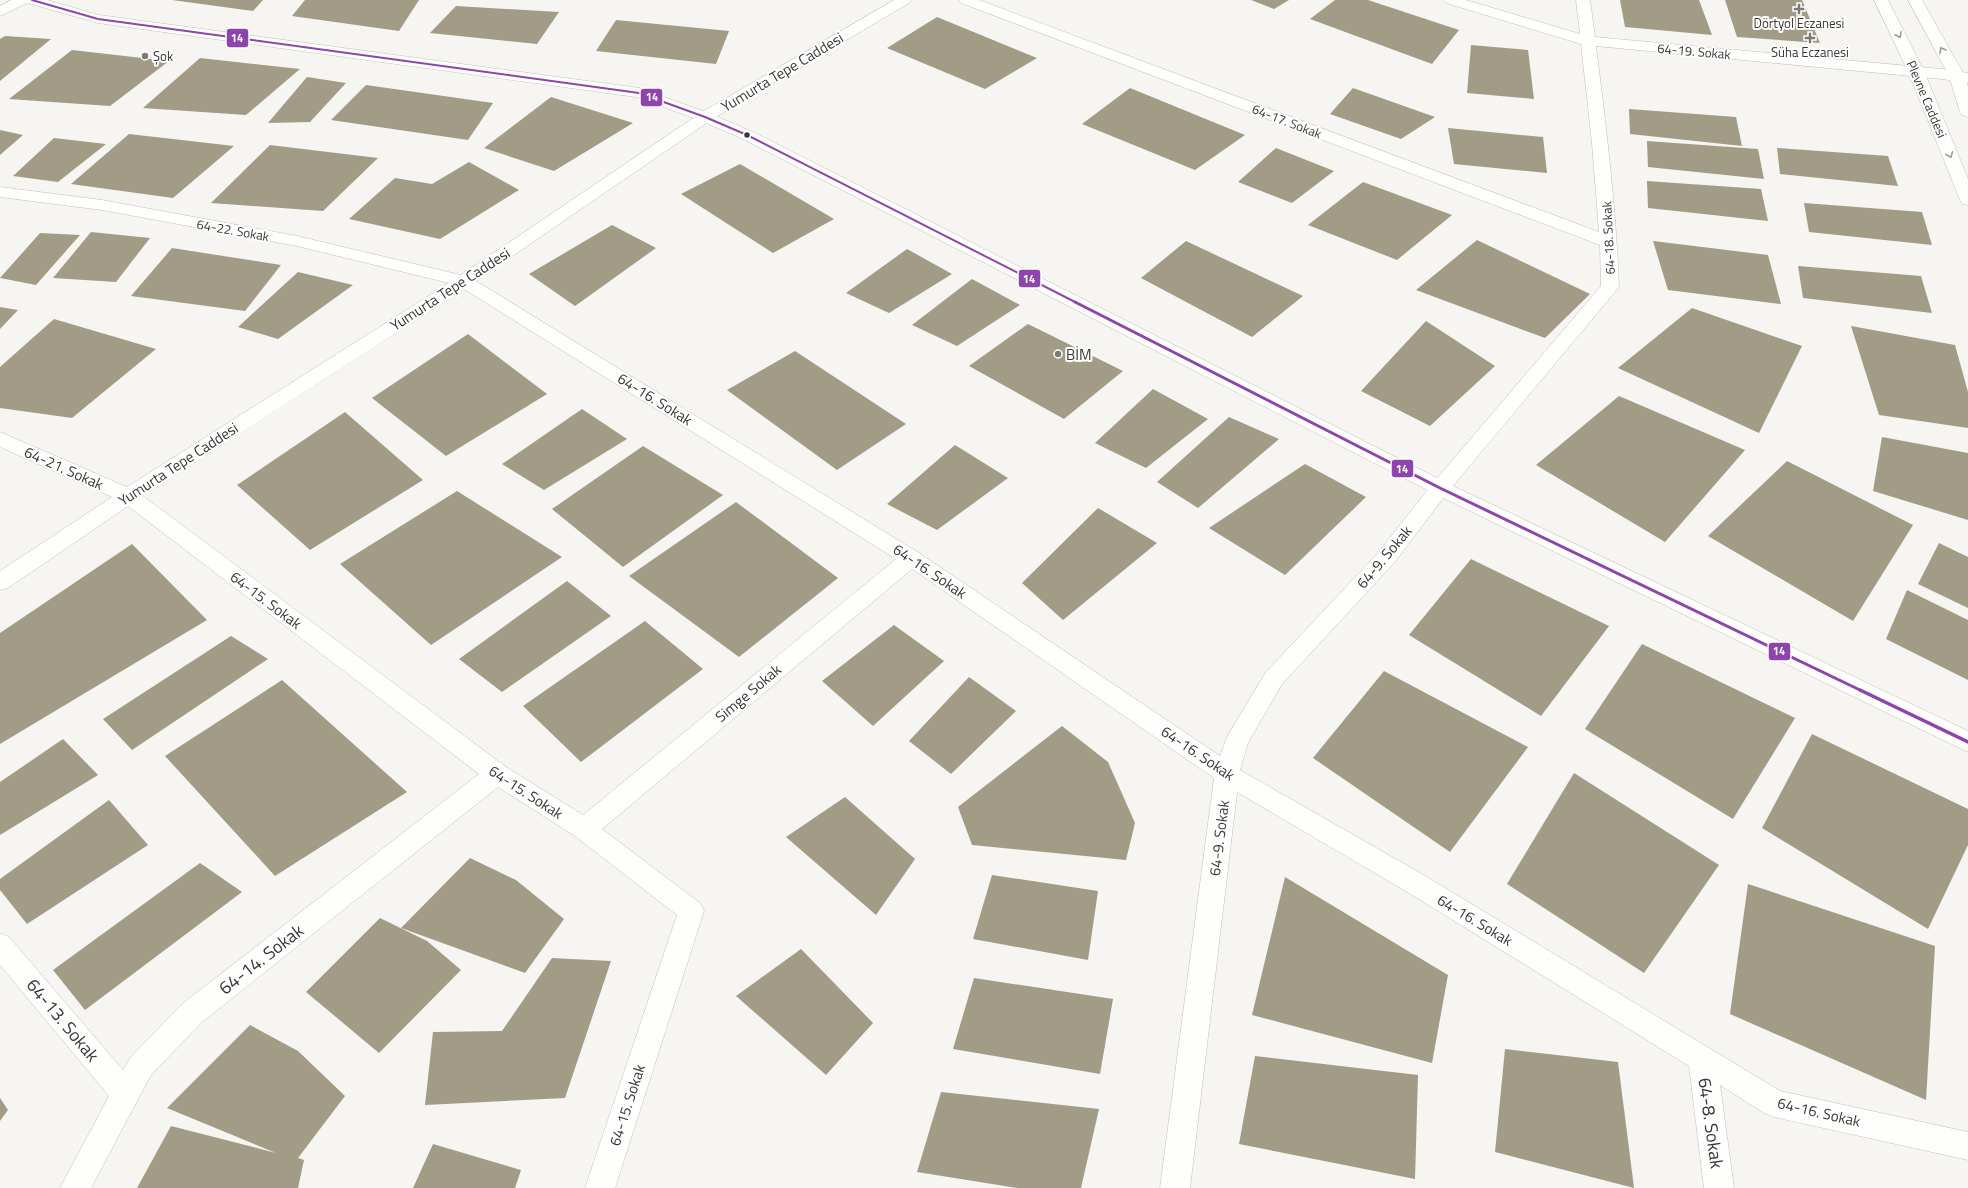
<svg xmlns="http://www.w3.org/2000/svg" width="1968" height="1188" font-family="'Titillium Web',sans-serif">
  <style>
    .building { fill: #a29b86 }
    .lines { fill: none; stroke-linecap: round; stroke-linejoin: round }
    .minor-casing { stroke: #c1bfbc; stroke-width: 1 }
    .tertiary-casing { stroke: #c1bfbc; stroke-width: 1 }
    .minor { fill: #fefefd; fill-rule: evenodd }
    .tertiary { fill: #fefefd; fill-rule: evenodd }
    .bus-1-far2-casing { stroke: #fff; stroke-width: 4 }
    .bus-1-far1-casing { stroke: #fff; stroke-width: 6 }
    .bus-1-casing { stroke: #fff; stroke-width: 6 }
    .bus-1-far2 { stroke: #8e44ad; stroke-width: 2 }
    .bus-1-far1 { stroke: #8e44ad; stroke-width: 3 }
    .bus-1 { stroke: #8e44ad; stroke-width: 3.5 }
    .oneway { stroke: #9c9b99 }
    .poi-dot { fill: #7c7a77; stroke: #fff; stroke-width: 1.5 }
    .bus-dot { fill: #393835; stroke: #fff; stroke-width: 1.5 }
    .labels { text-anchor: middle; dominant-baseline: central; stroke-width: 4; stroke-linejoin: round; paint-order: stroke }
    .far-poi-label { font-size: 13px; fill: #393835; stroke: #fff }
    .far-street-label { font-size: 13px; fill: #393835; stroke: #fff }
    .street-label { font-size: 15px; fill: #393835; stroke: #fff }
    .poi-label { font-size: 15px; fill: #393835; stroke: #fff; text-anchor: start }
    .near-street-label { font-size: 18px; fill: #393835; stroke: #fff }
    .line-badge { stroke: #fff; stroke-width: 1.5 }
    .badge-label { font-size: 11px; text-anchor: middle; font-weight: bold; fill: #fff }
  </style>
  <rect width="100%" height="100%" fill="#f7f5f1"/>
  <!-- building -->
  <g class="building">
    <path d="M172,0H263L253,11Z"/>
    <path d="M305,0H419L399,31L292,16Z"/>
    <path d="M1251,0H1289L1274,9Z"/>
    <path d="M1335,0H1368L1459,30L1432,64L1310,19Z"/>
    <path d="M1620,0H1699L1712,35L1625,27Z"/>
    <path d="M1725,0H1802L1820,43L1737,37Z"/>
    <path d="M456,6L559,12L537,44L430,33Z"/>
    <path d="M937,17L1037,58L985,89L887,48Z"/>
    <path d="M616,20L729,31L716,64L596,51Z"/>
    <path d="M5,36L51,39L0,81V39Z"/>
    <path d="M1471,45L1528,50L1534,99L1467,93Z"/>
    <path d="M72,50L169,61L110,106L9,99Z"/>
    <path d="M200,58L300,69L246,115L143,108Z"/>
    <path d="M307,77L346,83L310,122L268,123Z"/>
    <path d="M366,85L493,103L468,140L331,120Z"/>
    <path d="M1130,88L1245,135L1195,170L1082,124Z"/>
    <path d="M1353,88L1435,117L1401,139L1330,114Z"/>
    <path d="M551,97L633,123L554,171L484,148Z"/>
    <path d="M1629,109L1736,117L1742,146L1630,134Z"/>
    <path d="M1448,128L1543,137L1547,173L1454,164Z"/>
    <path d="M0,130L23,135L0,155Z"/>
    <path d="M129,134L234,146L173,198L71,184Z"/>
    <path d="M54,138L106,144L58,182L13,176Z"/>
    <path d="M1647,141L1758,149L1764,179L1648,167Z"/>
    <path d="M270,145L378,158L323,211L211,203Z"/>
    <path d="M1276,148L1334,171L1292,203L1238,182Z"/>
    <path d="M1777,148L1888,156L1898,186L1780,174Z"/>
    <path d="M469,162L519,190L440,239L349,219L395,178L432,184Z"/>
    <path d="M740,164L834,219L773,253L681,194Z"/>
    <path d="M1647,181L1761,189L1768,221L1648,208Z"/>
    <path d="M1363,182L1452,215L1397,260L1308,225Z"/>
    <path d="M1804,203L1922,212L1932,245L1809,232Z"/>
    <path d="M612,225L656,248L575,306L529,274Z"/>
    <path d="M91,232L150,238L116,282L53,278Z"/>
    <path d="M40,233L80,235L36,285L0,278Z"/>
    <path d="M1477,240L1590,294L1545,338L1416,290Z"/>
    <path d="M1186,241L1303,296L1252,337L1141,278Z"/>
    <path d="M1653,241L1768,255L1781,304L1668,290Z"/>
    <path d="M172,248L281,265L245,311L131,296Z"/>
    <path d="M907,249L952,274L889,313L846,293Z"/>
    <path d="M1798,266L1921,276L1932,313L1803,298Z"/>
    <path d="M298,272L353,285L278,339L238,327Z"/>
    <path d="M972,279L1020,305L957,346L912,325Z"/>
    <path d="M0,307L18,310L0,329Z"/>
    <path d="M1692,308L1802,346L1759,433L1618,368Z"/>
    <path d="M54,319L156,349L72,418L0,408V367Z"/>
    <path d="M1426,321L1495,366L1430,426L1361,391Z"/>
    <path d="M1028,324L1123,371L1064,419L969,366Z"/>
    <path d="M1851,326L1955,345L1968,392V428L1879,415Z"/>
    <path d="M468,334L547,394L446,456L372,398Z"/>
    <path d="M795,351L906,424L837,470L727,390Z"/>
    <path d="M1153,389L1208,419L1146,468L1095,443Z"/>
    <path d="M1619,396L1745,450L1665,542L1536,465Z"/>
    <path d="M582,409L627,439L544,490L502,464Z"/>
    <path d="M345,412L423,480L310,550L237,485Z"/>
    <path d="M1229,417L1279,439L1198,508L1157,482Z"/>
    <path d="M1882,437L1968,453V520L1873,491Z"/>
    <path d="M955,445L1008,478L937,530L887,504Z"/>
    <path d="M643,446L723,495L623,567L552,509Z"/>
    <path d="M1787,461L1913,525L1853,621L1708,536Z"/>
    <path d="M1305,464L1366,497L1285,575L1209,528Z"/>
    <path d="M457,491L562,557L431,645L340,564Z"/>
    <path d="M736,502L838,578L739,657L629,576Z"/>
    <path d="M1098,508L1157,543L1063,620L1022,583Z"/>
    <path d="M1939,543L1968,557V608L1918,584Z"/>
    <path d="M132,544L207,620L0,744V633Z"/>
    <path d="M1471,559L1609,626L1541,716L1409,635Z"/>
    <path d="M567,581L611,616L502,692L459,659Z"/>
    <path d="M1907,590L1968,620V680L1886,639Z"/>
    <path d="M645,621L703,669L581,762L523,706Z"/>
    <path d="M894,625L944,661L873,726L822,681Z"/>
    <path d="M231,636L268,659L132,750L103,719Z"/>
    <path d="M1642,644L1795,718L1733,819L1585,729Z"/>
    <path d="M1384,671L1528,747L1450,852L1313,758Z"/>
    <path d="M969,677L1016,711L951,774L909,741Z"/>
    <path d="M282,680L407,792L275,876L165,756Z"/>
    <path d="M1062,726L1108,762L1135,823L1126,860L972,845L958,807Z"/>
    <path d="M1812,734L1968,809V845L1928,929L1762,828Z"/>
    <path d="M63,739L98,775L0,835V782Z"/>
    <path d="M1574,773L1719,865L1644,973L1507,884Z"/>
    <path d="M845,797L915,859L876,915L786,837Z"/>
    <path d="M109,800L148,845L27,924L0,890V879Z"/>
    <path d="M470,858L516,880L564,919L525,973L401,928Z"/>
    <path d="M200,863L242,892L85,1010L53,970Z"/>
    <path d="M992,875L1098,891L1088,960L973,939Z"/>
    <path d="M1285,877L1448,975L1432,1063L1252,1015Z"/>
    <path d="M1748,884L1935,946L1926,1100L1730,1014Z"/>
    <path d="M380,918L427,941L461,970L379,1053L306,992Z"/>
    <path d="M801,949L873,1023L826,1075L736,996Z"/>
    <path d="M552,958L611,961L565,1098L425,1105L433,1032L502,1031Z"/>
    <path d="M974,978L1113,999L1100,1074L953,1049Z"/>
    <path d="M250,1025L298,1051L345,1096L298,1158L304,1160L298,1188H137L171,1126L276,1153L167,1108Z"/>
    <path d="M1505,1049L1618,1062L1634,1188L1495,1152Z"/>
    <path d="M1255,1056L1418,1075L1415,1179L1239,1144Z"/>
    <path d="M941,1092L1099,1109L1081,1188H1017L917,1172Z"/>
    <path d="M0,1098L8,1110L0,1121Z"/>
    <path d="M433,1144L521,1170L515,1188H413Z"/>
  </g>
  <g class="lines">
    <!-- minor casing -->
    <g class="minor-casing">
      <g id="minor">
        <path d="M11,0H29L27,3L0,16V6Z"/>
        <path d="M894,0H911L909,3L711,120L476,281L919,553L1220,756L1228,735L1266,672L1378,553L1433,483L1601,286L1600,245L961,3L959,0H979L1599,232L1592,143L1581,44L1446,3L1444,0H1466L1580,34L1576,0H1590L1595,37L1942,69L1968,73V83L1942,79L1596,46C1606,126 1616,206 1619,287L1447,493L1394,563L1282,684L1248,743L1240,770L1427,877L1780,1091L1968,1132V1160L1774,1117L1764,1113L1720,1085L1734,1188H1704L1689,1066L1409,893L1237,792L1190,1188H1160L1214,778L912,569L602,829L700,903L704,911L615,1188H585L677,915L575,836L498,787L202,1022L151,1075L91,1188H60L109,1096L0,965V933L9,937L123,1070L131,1057L182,1004L479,774L128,506L8,588L0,590V571L112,497L0,447V432L127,487L449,283L297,246L102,210L0,197V187L102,200L297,236L461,275L699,114ZM464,289L896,559L583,815L506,767L143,496Z"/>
      </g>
    </g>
    <!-- tertiary casing -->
    <g class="tertiary-casing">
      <g id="tertiary">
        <path d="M25,0H47L99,15L639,88L711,114L753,132L1447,483L1968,731V752L1433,493L741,138L699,120L636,97L98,23L27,3Z"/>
        <path d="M1874,0H1888L1924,71L1968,179V205L1962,204L1960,200L1908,71Z"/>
        <path d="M1908,0H1922L1965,76L1968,87V117L1962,115L1960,112L1949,76Z"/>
      </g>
    </g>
    <!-- minor -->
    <use href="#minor" class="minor"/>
    <!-- tertiary -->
    <use href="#tertiary" class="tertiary"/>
    <!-- bus-1-far2 casing -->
    <g class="bus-1-far2-casing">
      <path id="bus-1-far2" d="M32,0L98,19L639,93L705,117L747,135L1077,303"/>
    </g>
    <!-- bus-1-far1 casing -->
    <g class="bus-1-far1-casing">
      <path id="bus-1-far1" d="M1075,302L1440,488L1862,691"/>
    </g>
    <!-- bus-1 casing -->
    <g class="bus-1-casing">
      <path id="bus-1" d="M1860,690L1968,742"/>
    </g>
    <!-- bus-1-far2 -->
    <use href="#bus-1-far2" class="bus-1-far2"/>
    <!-- bus-1-far1 -->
    <use href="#bus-1-far1" class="bus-1-far1"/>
    <!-- bus-1 -->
    <use href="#bus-1" class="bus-1"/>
  </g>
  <!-- one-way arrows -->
  <defs><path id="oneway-chevron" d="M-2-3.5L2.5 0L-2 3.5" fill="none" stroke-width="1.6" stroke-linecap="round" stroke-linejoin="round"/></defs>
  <g class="oneway">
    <use href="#oneway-chevron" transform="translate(1899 35) rotate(64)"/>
    <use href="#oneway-chevron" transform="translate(1942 50) rotate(-119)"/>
    <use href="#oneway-chevron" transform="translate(1950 155) rotate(68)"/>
  </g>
  <!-- markers -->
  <g class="poi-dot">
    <path d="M1797 3h4v4h4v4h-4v4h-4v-4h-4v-4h4z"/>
    <path d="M1808 32h4v4h4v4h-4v4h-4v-4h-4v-4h4z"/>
    <circle cx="145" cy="56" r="4"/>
    <circle cx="1058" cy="354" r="4"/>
  </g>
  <circle class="bus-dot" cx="747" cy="135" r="3.5"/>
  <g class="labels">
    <!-- far-poi labels -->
    <g class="far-poi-label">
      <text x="1799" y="23">Dörtyol Eczanesi</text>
      <text x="1810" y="52">Süha Eczanesi</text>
      <text x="153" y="56" text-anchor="start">Şok</text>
    </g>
    <!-- far-street labels -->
    <g class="far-street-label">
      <text transform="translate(1694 51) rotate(5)">64-19. Sokak</text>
      <text transform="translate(1927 99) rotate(67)">Plevne Caddesi</text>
      <text transform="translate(1287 121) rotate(21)">64-17. Sokak</text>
      <text transform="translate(233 230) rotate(10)">64-22. Sokak</text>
      <text transform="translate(1608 238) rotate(-93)">64-18. Sokak</text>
    </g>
    <!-- street labels -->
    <g class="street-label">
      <text transform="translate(782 72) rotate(-31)">Yumurta Tepe Caddesi</text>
      <text transform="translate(450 289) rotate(-33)">Yumurta Tepe Caddesi</text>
      <text transform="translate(655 399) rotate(32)">64-16. Sokak</text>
      <text transform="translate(178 464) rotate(-33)">Yumurta Tepe Caddesi</text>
      <text transform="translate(64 468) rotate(24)">64-21. Sokak</text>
      <text transform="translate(1384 557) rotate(-50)">64-9. Sokak</text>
      <text transform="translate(930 571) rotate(34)">64-16. Sokak</text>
      <text transform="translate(266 600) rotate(37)">64-15. Sokak</text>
      <text transform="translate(748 693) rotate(-40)">Simge Sokak</text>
      <text transform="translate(1198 753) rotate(34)">64-16. Sokak</text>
      <text transform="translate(526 792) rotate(33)">64-15. Sokak</text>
      <text transform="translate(1219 838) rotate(-83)">64-9. Sokak</text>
      <text transform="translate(1475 920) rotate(31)">64-16. Sokak</text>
      <text transform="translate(627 1105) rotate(-72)">64-15. Sokak</text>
      <text transform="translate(1819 1112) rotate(13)">64-16. Sokak</text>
    </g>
    <!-- poi labels -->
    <g class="poi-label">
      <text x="1066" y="354">BİM</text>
    </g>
    <!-- near-street labels -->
    <g class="near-street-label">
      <text transform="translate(261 959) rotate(-38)">64-14. Sokak</text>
      <text transform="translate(63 1020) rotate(50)">64-13. Sokak</text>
      <text transform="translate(1711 1123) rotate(82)">64-8. Sokak</text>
    </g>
  </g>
  <g class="line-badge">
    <rect x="226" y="28" width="23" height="20" rx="4" fill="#8e44ad"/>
    <rect x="640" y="88" width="23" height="19" rx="4" fill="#8e44ad"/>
    <rect x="1018" y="269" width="23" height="19" rx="4" fill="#8e44ad"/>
    <rect x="1391" y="459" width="23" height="19" rx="4" fill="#8e44ad"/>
    <rect x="1768" y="642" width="23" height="19" rx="4" fill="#8e44ad"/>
  </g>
  <g class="badge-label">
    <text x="237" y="42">14</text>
    <text x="652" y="101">14</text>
    <text x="1029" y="283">14</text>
    <text x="1402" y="473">14</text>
    <text x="1779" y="655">14</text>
  </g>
</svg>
